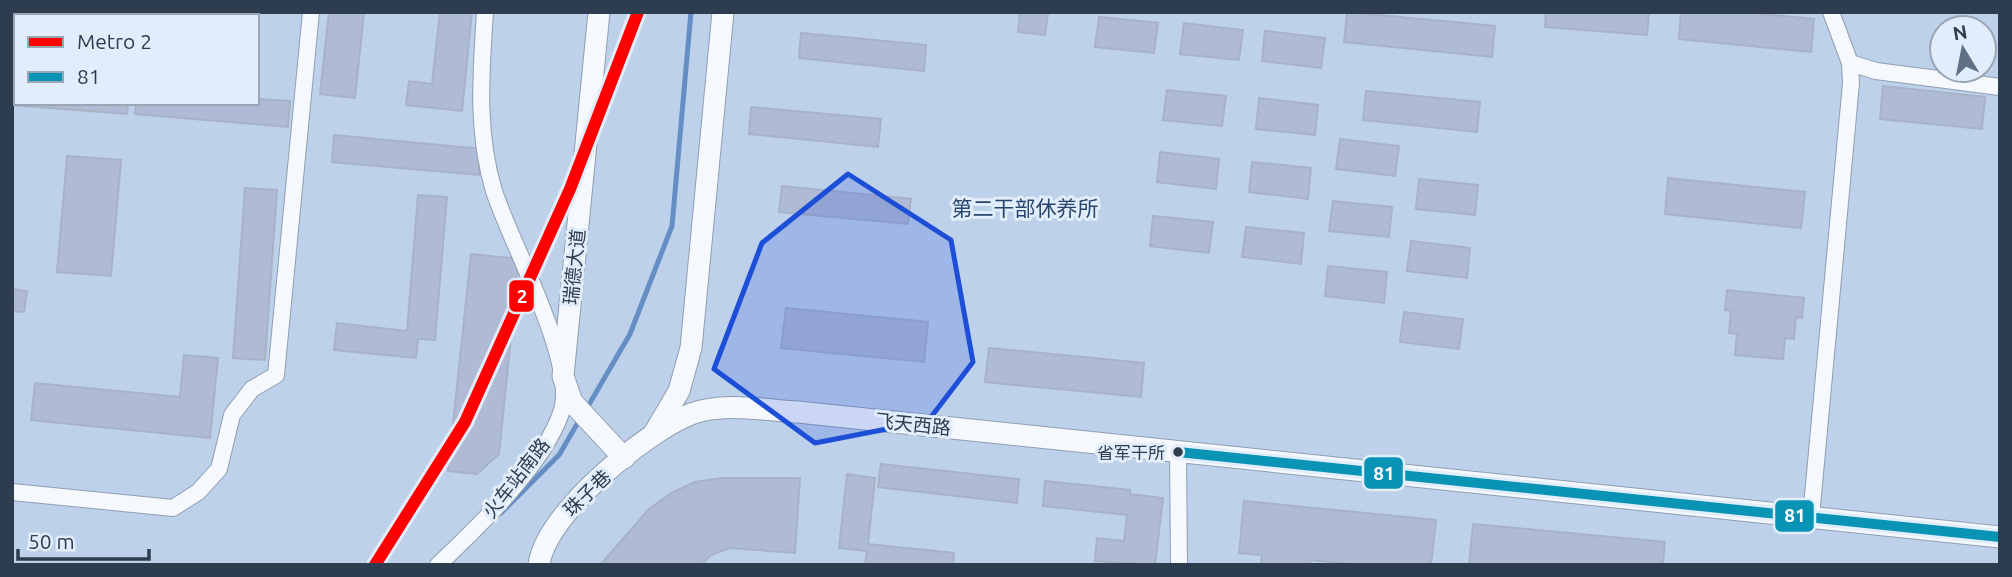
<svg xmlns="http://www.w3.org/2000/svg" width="2012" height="577" font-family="Ubuntu,'Noto Sans SC',sans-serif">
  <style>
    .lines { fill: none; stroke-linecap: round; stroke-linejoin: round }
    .stream { stroke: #658ec4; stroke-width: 5 }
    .building { fill: #afbad4; stroke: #a7b2c7; stroke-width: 2 }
    .minor-casing { stroke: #8f9eb1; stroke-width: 18 }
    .tertiary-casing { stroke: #8f9eb1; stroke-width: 23 }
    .minor { stroke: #f5f8fc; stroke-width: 16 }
    .tertiary { stroke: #f5f8fc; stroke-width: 21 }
    .bus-1-casing { stroke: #e2edfb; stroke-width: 16 }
    .bus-1 { stroke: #0993b5; stroke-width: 10 }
    .metro-1-casing { stroke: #e2edfb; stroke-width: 18 }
    .metro-1 { stroke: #f00; stroke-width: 12 }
    .marked { fill: #1d4ed8; fill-opacity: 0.2; stroke: #1d4ed8; stroke-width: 5; stroke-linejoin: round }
    .bus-dot { fill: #2e3c4f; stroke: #e2edfb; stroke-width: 2.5 }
    .labels { text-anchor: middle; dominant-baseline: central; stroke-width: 6; stroke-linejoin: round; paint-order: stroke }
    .bus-label { font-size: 17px; fill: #2e3c4f; stroke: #e2edfb; text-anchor: end }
    .street-label { font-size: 19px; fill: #2e3c4f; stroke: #e2edfb }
    .neighbourhood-label { font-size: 21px; fill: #28466d; stroke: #e2edfb }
    .line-badge { stroke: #e2edfb; stroke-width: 2.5 }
    .badge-label { font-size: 19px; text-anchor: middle; font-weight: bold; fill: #fff }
  </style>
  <rect width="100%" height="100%" fill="#bed1ea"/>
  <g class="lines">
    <!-- stream -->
    <g class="stream">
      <path d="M587,408L630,334L672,226L691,12"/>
      <path d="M501,513L559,455L580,419"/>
    </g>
  </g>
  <!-- building -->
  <g class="building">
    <path d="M329,12H364L355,98L320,94Z"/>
    <path d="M440,12H472L462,111L406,105L409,81L432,84Z"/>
    <path d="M1020,12L1048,13L1045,35L1018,32Z"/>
    <path d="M1347,12L1495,26L1492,57L1344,42Z"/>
    <path d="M1546,12H1649L1647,35L1545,27Z"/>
    <path d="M1681,12H1743L1814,19L1811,52L1679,39Z"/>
    <path d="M1099,17L1158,23L1154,53L1095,47Z"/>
    <path d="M1184,23L1243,30L1239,60L1180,54Z"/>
    <path d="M1265,31L1325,38L1321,68L1262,61Z"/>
    <path d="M801,33L926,45L924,71L799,58Z"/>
    <path d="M12,80H16V103H128L127,114L12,105Z"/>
    <path d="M1883,86L1985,97L1982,129L1880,119Z"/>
    <path d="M1167,90L1226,96L1222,126L1163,120Z"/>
    <path d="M1366,91L1480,102L1477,132L1363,120Z"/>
    <path d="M1259,98L1318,105L1315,135L1256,129Z"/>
    <path d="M257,99L290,101L288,127L135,114L136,103H257Z"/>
    <path d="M751,107L881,119L878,147L749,134Z"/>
    <path d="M334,135L482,149L479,175L332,162Z"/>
    <path d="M1340,139L1399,146L1395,176L1336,169Z"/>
    <path d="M1160,152L1219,159L1216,189L1157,182Z"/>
    <path d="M67,156L121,160L111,276L57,272Z"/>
    <path d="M1252,162L1311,168L1308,199L1249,192Z"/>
    <path d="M1668,178L1805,192L1801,228L1665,214Z"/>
    <path d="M1419,179L1478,185L1475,215L1416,209Z"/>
    <path d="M782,186L911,199L908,224L779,212Z"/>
    <path d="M245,188L277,190L265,360L233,358Z"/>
    <path d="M418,195L447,197L435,340L418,339L416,358L334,350L337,323L407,331Z"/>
    <path d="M1333,201L1392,207L1389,237L1329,231Z"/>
    <path d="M1153,216L1213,222L1209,253L1150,246Z"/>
    <path d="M1246,227L1304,233L1301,264L1242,257Z"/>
    <path d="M1411,241L1470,248L1467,278L1407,271Z"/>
    <path d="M471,254L519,259L499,454L477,474L448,471Z"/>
    <path d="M1328,266L1387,272L1384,303L1325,296Z"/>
    <path d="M12,289L27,291L24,312L12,311Z"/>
    <path d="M1727,290L1804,298L1802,318L1796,317L1794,339L1785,338L1783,359L1735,355L1737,334L1729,333L1731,311L1725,310Z"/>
    <path d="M786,308L928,322L924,362L781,348Z"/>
    <path d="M1404,312L1463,319L1459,349L1400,342Z"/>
    <path d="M989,348L1144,363L1141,397L985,382Z"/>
    <path d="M184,355L218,358L210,438L31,420L35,383L180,397Z"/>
    <path d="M881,464L1019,479L1017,503L878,487Z"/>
    <path d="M847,474L875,478L868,544L954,553L953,565H865L867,551L839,548Z"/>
    <path d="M721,478H800L795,553L730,548L711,555L701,565H600L649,509L671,493L695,482Z"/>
    <path d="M1045,481L1130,490V494L1163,498L1155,565L1095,561L1097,538L1124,541L1127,515L1043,506Z"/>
    <path d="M1244,501L1436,520L1431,565H1360L1310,560V565H1261L1262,555L1239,553Z"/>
    <path d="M1473,524L1665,542L1663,565H1469Z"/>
  </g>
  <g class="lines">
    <!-- minor casing -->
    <g class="minor-casing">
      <g id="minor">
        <path d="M1850,63L1876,71L2000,87"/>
        <path d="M1178,452L1179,565"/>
        <path d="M12,492L173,508L198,492L219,469L232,415L252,389L276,375L311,12"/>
        <path d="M1811,517L1851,83L1850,63L1831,12"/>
        <path d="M438,565C478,527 543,465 561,413C579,365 510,242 494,191C476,132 481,73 485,12"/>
      </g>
    </g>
    <!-- tertiary casing -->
    <g class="tertiary-casing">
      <g id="tertiary">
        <path d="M599,12L563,376L572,402L624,458"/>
        <path d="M653,435L679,391L691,348L723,12"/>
        <path d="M539,565C545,514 645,432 691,414C723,402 764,410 798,412L2000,537"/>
      </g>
    </g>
    <!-- minor -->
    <use href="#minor" class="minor"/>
    <!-- tertiary -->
    <use href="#tertiary" class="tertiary"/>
    <!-- bus-1 casing -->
    <g class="bus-1-casing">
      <path id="bus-1" d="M1178,452L2000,537"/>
    </g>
    <!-- bus-1 -->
    <use href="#bus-1" class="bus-1"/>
    <!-- metro-1 casing -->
    <g class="metro-1-casing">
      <path id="metro-1" d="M375,565L465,422L570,189L638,12"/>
    </g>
    <!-- metro-1 -->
    <use href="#metro-1" class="metro-1"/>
  </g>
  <!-- marked area -->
  <path class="marked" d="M848,174L951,240L973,362L928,421L815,443L714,369L762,243Z"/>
  <!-- markers -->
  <circle class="bus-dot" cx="1178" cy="452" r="6"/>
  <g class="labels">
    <!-- bus labels -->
    <g class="bus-label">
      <text x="1165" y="452">省军干所</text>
    </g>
    <!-- street labels -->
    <g class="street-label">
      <text transform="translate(574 267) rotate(-84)">瑞德大道</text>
      <text transform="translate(913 424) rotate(6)">飞天西路</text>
      <text transform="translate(516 478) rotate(-52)">火车站南路</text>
      <text transform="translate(587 493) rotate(-44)">珠子巷</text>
    </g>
    <!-- neighbourhood labels -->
    <g class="neighbourhood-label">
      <text x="1025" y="208">第二干部休养所</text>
    </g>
  </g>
  <g class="line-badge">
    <rect x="508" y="279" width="27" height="34" rx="7" fill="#f00"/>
    <rect x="1363" y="456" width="41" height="34" rx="7" fill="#0993b5"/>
    <rect x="1774" y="499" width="41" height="34" rx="7" fill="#0993b5"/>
  </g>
  <g class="badge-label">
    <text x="522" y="303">2</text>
    <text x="1384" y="480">81</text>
    <text x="1795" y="522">81</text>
  </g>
  <!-- border -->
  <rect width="2012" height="577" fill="none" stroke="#2e3c4f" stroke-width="28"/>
  <!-- legend -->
  <rect x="14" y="14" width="245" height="91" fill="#e2edfb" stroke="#9aa6b6" stroke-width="2"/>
  <rect x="28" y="37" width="35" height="10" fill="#ff0000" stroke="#9aa6b6" stroke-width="2"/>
  <text x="77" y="49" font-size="21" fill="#2e3c4f">Metro 2</text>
  <rect x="28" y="72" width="35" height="10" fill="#0993b5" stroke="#9aa6b6" stroke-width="2"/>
  <text x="77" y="84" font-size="21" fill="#2e3c4f">81</text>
  <!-- north arrow -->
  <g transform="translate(1963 49) rotate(350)"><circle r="33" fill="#e2edfb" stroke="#9aa6b6" stroke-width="2"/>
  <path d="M0-5L12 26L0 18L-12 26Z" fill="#607085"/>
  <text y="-10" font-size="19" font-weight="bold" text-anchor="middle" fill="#2e3c4f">N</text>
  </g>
  <!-- scale -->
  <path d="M18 549v10h131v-10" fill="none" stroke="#2e3c4f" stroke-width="3.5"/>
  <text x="28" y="549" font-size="21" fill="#2e3c4f" stroke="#e2edfb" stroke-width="5" paint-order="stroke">50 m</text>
</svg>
